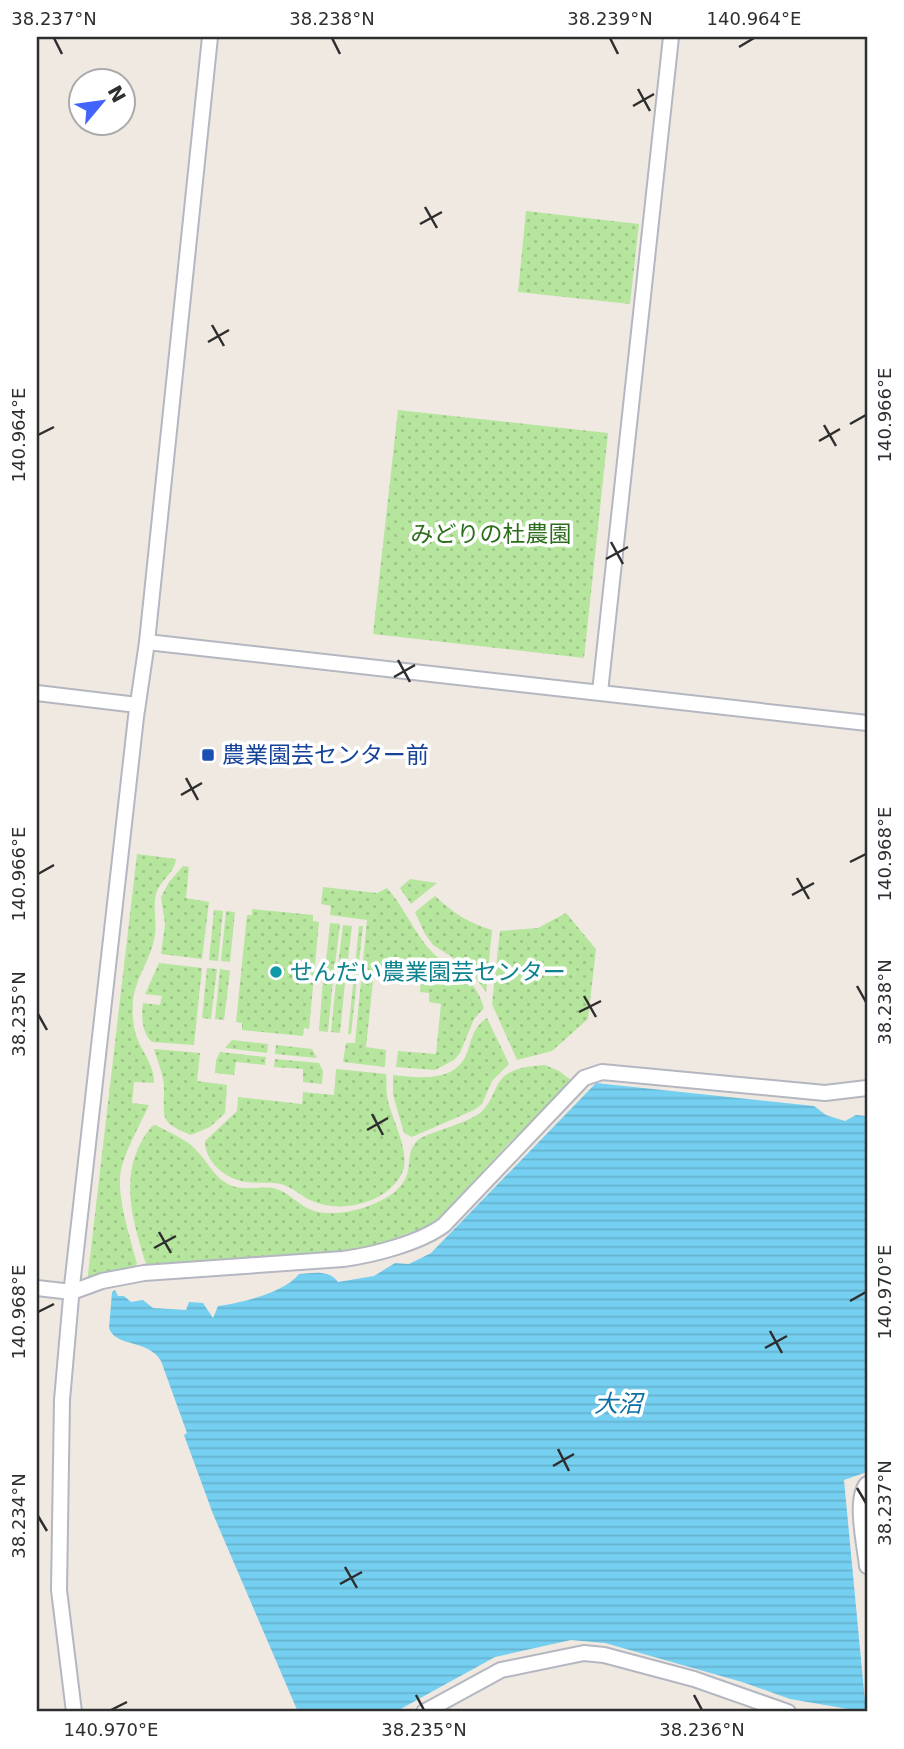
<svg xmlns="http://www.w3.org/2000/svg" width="904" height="1749" font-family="'DejaVu Sans','Noto Sans JP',sans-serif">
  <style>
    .green { fill: url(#green-dots) }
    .water { fill: url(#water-rules) }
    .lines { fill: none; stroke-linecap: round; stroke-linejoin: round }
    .minor-casing { stroke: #b4b7c1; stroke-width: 18 }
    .minor { stroke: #fff; stroke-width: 14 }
    .ticks { fill: none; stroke: #2e2e2e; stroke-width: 2.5 }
    .transit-dot { fill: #1a4fb4; stroke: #fff; stroke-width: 2.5 }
    .culture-dot { fill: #0f9aa8; stroke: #fff; stroke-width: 2.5 }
    .labels { text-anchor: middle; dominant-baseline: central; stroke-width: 7; stroke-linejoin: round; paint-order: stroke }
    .park-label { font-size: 23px; fill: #2c6e1b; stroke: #fff }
    .transit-label { font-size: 23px; fill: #164399; stroke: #fff; text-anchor: start }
    .culture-label { font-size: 23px; fill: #0d838f; stroke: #fff; text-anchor: start }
    .water-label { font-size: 24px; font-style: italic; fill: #0d6fa3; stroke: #fff }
    .neatline { fill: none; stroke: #2e2e2e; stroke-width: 2.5 }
    .ticks-label { font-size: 18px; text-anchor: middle; fill: #2e2e2e }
  </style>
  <defs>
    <pattern id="green-dots" width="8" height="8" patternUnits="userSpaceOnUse" patternTransform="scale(1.75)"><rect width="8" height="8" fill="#b6e59e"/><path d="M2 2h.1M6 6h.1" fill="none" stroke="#9dc588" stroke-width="1.8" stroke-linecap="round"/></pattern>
    <pattern id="water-rules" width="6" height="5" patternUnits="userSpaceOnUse" patternTransform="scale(1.75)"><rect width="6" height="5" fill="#75cff0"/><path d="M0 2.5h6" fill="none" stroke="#66b2ce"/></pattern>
  </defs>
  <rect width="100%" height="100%" fill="#efe9e1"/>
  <!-- green -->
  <g class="green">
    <path d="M526,211L639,224L630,304L518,292Z"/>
    <path d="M398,410L608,433L584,658L373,634Z"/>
    <path d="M137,854L176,859C175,872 162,879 157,891C152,904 157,920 155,934C152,958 136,976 133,1001C132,1015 133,1030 139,1043C146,1057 154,1067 154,1083L134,1082L132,1103L149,1105C140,1125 128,1145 122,1166C114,1192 131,1238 137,1264L132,1269L87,1283Z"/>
    <path d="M183,866L189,867L186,898L209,902L202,959L161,954L165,924L161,897L169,882Z"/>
    <path d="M410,879L437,883L411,904L400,888Z"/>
    <path d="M323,887L377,893L387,888C404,907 413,931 430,950C452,974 473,971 484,1008L474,1019L460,1053L454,1060L435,1070L396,1067L398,1051L436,1054L441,1004L429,1002V993L420,992L421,977L374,972L366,1047L386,1050L385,1067L343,1062L346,1043H355L367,920L330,915L331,906L321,904Z"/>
    <path d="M435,896C453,913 469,923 492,930L486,992L473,974L463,964L433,945L425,934L415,912Z"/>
    <path d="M252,909L313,915V921L319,922L309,1029L304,1028L303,1036L242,1030V1023L236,1022L247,915H252Z"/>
    <path d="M214,910L223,911L218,961L209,960Z"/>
    <path d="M226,911L235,912L230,962L221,961Z"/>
    <path d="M566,913L596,949L588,1019L552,1051L517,1060L492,1004L500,931L538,928Z"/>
    <path d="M330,923L340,924L334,973L325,972Z"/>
    <path d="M343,925L352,926L346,975L337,974Z"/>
    <path d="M359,926H363L351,1034H348Z"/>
    <path d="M159,963L202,968L194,1045L152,1042C142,1034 141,1015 143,1003L160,1005L162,996L145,994Z"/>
    <path d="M207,968L217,969L211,1019L202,1018Z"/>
    <path d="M220,969L230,971L224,1020L215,1019Z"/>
    <path d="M323,980L333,981L328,1032L319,1031Z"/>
    <path d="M336,982L345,983L340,1033L331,1032Z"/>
    <path d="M487,1018L509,1064L492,1081L482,1104L474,1110L412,1137L404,1133L393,1095V1075C421,1078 458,1083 468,1050C473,1035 474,1027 487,1018Z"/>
    <path d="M232,1040L268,1044L267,1053L225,1048Z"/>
    <path d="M276,1045L312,1049L317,1058L275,1054Z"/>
    <path d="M154,1049L200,1053L197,1081L227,1085L225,1113L210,1127L191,1135C159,1122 164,1119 164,1088C164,1075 157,1061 154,1049Z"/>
    <path d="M220,1052L266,1057L265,1065L236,1062L234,1075L215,1073L216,1060Z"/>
    <path d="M275,1059L319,1063L323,1071L322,1084L303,1082V1069L274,1067Z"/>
    <path d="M545,1065L559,1071L571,1080L570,1087L509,1143L438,1222L357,1253L151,1267L146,1264C131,1217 117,1168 152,1126L156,1125C169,1133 187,1139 197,1151C207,1161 213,1175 226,1183C241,1192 256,1186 273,1188C286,1191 294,1200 305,1207C329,1221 371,1209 392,1194C420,1172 400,1157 419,1139C436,1130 467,1123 480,1113C487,1107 491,1099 495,1090C504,1068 523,1067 545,1065Z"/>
    <path d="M336,1069L386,1074C387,1081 386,1089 387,1096C390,1117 412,1152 402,1173C388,1203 341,1214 312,1201C302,1197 295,1189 284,1185C272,1181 260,1184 247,1182C227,1180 205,1163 205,1141L237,1111L238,1097L302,1104L303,1092L334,1095Z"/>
  </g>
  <!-- water -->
  <path class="water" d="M596,1083L814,1106L826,1115L845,1121L856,1115L867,1116V1472L844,1480L866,1712L790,1699L742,1682L605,1643L571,1640L495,1657L395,1712H298L213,1514L184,1435L187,1433L161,1361C147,1338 116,1348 109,1328L112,1292L115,1290L118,1296H124L131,1302L143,1300L153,1308L186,1310L189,1302L203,1303L213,1318L218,1306C241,1303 284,1293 299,1274C312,1273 329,1269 338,1282L374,1276L395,1263L409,1264L431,1253Z"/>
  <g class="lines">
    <!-- minor casing -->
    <g class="minor-casing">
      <g id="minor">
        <path d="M147,642L867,723"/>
        <path d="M600,692L671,37"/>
        <path d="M37,693L137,705"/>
        <path d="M37,1288L72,1292L102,1281L144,1273L343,1259C373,1255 420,1243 444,1225L584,1078L602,1072L825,1093L867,1088"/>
        <path d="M867,1484C854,1499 865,1546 867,1566"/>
        <path d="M74,1712L59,1590L62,1400L72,1286L136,717L147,642L210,37"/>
        <path d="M424,1712L501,1670L584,1653L604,1655L694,1679L788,1712"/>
      </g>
    </g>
    <!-- minor -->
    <use href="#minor" class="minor"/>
  </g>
  <!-- ticks -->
  <path class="ticks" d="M54,38L62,54M332,38L340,54M610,38L618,54M739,47L754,38M638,89L650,111M633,106L654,94M425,207L437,228M420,224L442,212M212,325L224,346M208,342L229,330M850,424L866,415M824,425L836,446M38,435L54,427M819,441L840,429M611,542L623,564M606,559L628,547M398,660L410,682M394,677L415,665M186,778L198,800M181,795L202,783M850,862L866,854M38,874L54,865M797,878L809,899M792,895L814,883M857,986L866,1002M584,996L596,1017M579,1012L601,1001M38,1014L47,1030M372,1114L383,1135M367,1130L388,1118M159,1232L171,1253M154,1248L176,1236M850,1301L866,1292M38,1312L54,1304M770,1331L782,1353M765,1348L787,1336M558,1449L569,1471M553,1466L574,1454M857,1488L866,1503M38,1516L47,1531M345,1567L357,1588M340,1584L362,1572M416,1695L424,1710M694,1695L702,1710M111,1710L127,1702"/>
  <!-- markers -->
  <rect class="transit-dot" x="201" y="748" width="14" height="14" rx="3.5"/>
  <circle class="culture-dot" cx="276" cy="972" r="7"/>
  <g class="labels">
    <!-- park labels -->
    <g class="park-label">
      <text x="491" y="534">みどりの杜農園</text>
    </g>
    <!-- transit labels -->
    <g class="transit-label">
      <text x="222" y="755">農業園芸センター前</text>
    </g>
    <!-- culture labels -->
    <g class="culture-label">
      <text x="290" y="972">せんだい農業園芸センター</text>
    </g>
    <!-- water labels -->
    <g class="water-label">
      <text x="618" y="1404">大沼</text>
    </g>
  </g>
  <!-- border -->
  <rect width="904" height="1749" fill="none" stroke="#ffffff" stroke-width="77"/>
  <!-- north arrow -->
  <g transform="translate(102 102) rotate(61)"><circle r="33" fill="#ffffff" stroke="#ababab" stroke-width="2"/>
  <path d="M0-5L12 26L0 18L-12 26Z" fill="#4264fb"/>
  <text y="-10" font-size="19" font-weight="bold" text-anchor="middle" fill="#2e2e2e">N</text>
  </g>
  <rect x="38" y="38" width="828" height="1672" class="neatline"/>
  <g class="ticks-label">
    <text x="54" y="25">38.237°N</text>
    <text x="332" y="25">38.238°N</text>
    <text x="610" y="25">38.239°N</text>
    <text x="754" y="25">140.964°E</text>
    <text transform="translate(885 415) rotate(-90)" y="6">140.966°E</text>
    <text transform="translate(19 435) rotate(-90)" y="6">140.964°E</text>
    <text transform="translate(885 854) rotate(-90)" y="6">140.968°E</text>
    <text transform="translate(19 874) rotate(-90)" y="6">140.966°E</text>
    <text transform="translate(885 1002) rotate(-90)" y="6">38.238°N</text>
    <text transform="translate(19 1014) rotate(-90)" y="6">38.235°N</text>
    <text transform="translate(885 1292) rotate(-90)" y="6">140.970°E</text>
    <text transform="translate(19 1312) rotate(-90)" y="6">140.968°E</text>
    <text transform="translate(885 1503) rotate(-90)" y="6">38.237°N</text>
    <text transform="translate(19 1516) rotate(-90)" y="6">38.234°N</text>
    <text x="111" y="1736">140.970°E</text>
    <text x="424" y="1736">38.235°N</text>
    <text x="702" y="1736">38.236°N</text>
  </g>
</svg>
